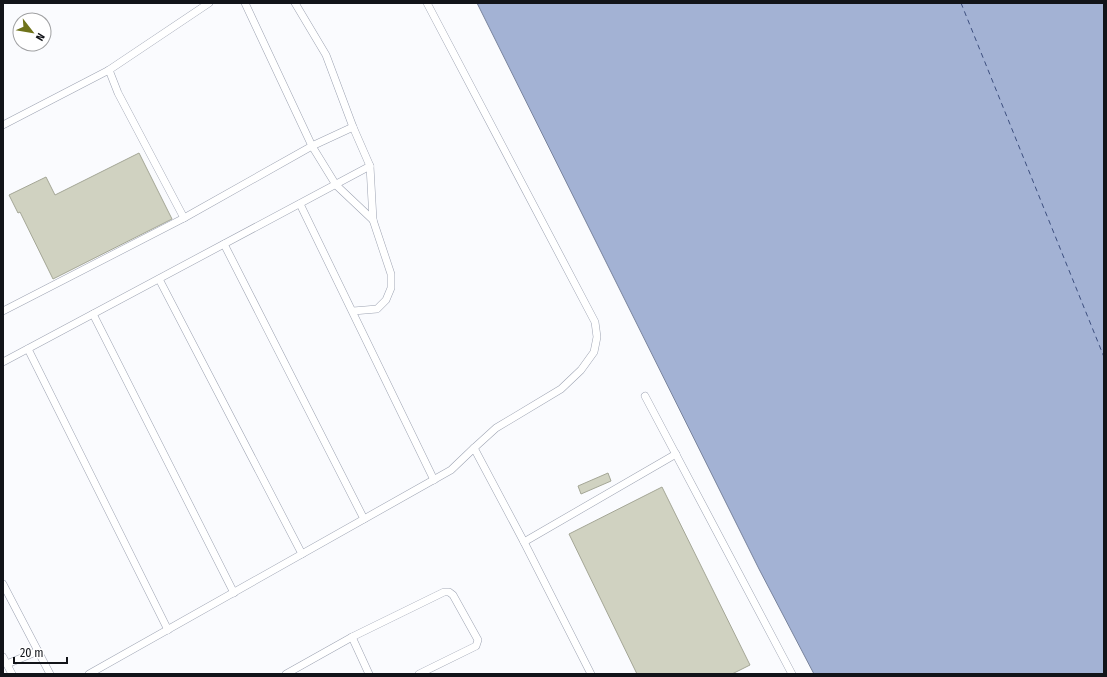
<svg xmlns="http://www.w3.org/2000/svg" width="1107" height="677" font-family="'Fira Sans Condensed',sans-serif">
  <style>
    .water { fill: #a3b2d4; stroke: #78839c }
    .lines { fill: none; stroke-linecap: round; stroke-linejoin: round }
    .ferry { stroke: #3d4f7f; stroke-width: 1; stroke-dasharray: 5 4; stroke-linecap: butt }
    .building { fill: #d0d2c1; stroke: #a4a696 }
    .service-casing { stroke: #9da3b2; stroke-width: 8 }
    .service { stroke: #fff; stroke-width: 7 }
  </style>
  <rect width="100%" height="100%" fill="#fafbfe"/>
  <!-- water -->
  <path class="water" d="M477,3H1104V674H814L759,569Z"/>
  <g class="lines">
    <!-- ferry -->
    <path class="ferry" d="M961,3L1104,357"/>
  </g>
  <!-- building -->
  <g class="building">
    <path d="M139,153L172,219L53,279L20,212L18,213L9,195L46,177L55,195Z"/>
    <path d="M608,473L611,481L581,494L578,486Z"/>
    <path d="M662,487L750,665L732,674H637L569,534Z"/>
  </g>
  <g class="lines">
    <!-- service casing -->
    <g class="service-casing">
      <g id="service">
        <path d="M245,3L312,146L336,185L373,220"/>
        <path d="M295,3L326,55L353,127L370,166L373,220L391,274V288L386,300L377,309L353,311"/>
        <path d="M427,3L595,322L597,337L594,352L581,370L561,389L496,428L474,448"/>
        <path d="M109,70L118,93L184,218"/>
        <path d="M3,125L109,70L209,3"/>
        <path d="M300,204L434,480"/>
        <path d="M224,244L364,519"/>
        <path d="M159,279L302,554"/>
        <path d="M3,311L184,218L312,146L353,127"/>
        <path d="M93,314L234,593"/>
        <path d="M28,349L168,630"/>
        <path d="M3,362L370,166"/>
        <path d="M645,396L792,674"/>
        <path d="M524,542L676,454"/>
        <path d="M3,584L50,674"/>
        <path d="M352,637L369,674"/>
        <path d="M3,657L12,674"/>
        <path d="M7,664L38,651"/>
        <path d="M89,674L451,470L474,448L524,542L591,674"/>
        <path d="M286,674L352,637L444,592H449L453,595L478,640L476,646L419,674"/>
      </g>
    </g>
    <!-- service -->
    <use href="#service" class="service"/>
  </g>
  <!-- border -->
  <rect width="1107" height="677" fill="none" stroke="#121419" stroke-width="8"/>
  <!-- north arrow -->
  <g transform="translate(32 32) rotate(121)"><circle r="19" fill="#ffffff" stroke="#a0a1a3"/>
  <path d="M0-3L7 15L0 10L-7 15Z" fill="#6f731a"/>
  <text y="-6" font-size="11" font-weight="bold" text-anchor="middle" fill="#121419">N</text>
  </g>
  <!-- scale -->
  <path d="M14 657v6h53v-6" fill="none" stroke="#121419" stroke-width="2"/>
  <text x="20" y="657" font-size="12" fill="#121419" stroke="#ffffff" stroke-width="3" paint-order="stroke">20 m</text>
</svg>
